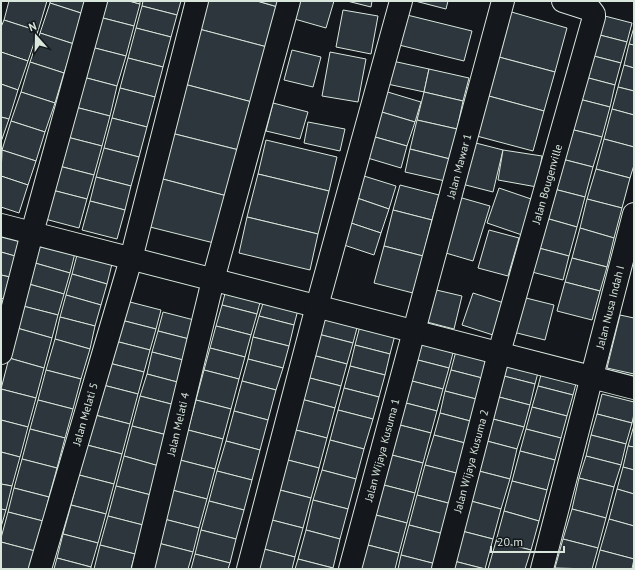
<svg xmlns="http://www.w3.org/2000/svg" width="635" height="570" font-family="'PT Sans',sans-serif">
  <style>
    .building { fill: #2c363c; stroke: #d8e6dc }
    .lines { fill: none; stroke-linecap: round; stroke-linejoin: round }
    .street-casing { stroke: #d8e6dc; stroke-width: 24 }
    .street { stroke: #14181c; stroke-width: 22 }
    .labels { text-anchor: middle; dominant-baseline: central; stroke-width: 3; stroke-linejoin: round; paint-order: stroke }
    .street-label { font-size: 11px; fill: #d8e6dc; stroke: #14181c }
  </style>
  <rect width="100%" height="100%" fill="#14181c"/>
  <!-- building -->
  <g class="building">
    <path d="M9,1H47L38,31L4,20Z"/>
    <path d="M50,1H88L84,14L50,3Z"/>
    <path d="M103,1H129L140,4L134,26L99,17Z"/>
    <path d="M129,1H140V4Z"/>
    <path d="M143,1H181L177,15L142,6Z"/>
    <path d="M207,1H257L278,7L267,47L199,29Z"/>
    <path d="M257,1H279L278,7Z"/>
    <path d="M297,1H334L326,28L291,18Z"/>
    <path d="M347,1H372L371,7Z"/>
    <path d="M415,1H448L446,9Z"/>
    <path d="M50,3L84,14L74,44L40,33Z"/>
    <path d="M142,6L177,15L171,37L136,28Z"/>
    <path d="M343,10L378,16L371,54L336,47Z"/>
    <path d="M508,11L567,28L555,72L495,56Z"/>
    <path d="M403,14L472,31L464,61L395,44Z"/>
    <path d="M597,14L632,23L627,42L592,33Z"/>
    <path d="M99,17L134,26L126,56L91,47Z"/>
    <path d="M4,20L38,31L28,61L1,52V27Z"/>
    <path d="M634,27V45L629,44Z"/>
    <path d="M136,28L171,37L163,67L128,58Z"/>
    <path d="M199,29L267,47L252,102L184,84Z"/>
    <path d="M40,33L74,44L64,73L30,62Z"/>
    <path d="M592,33L627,42L621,63L586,54Z"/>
    <path d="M629,44L634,45V68L624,65Z"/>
    <path d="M91,47L126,56L117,86L83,77Z"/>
    <path d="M292,50L321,57L313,87L284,80Z"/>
    <path d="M1,52L28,61L18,90L1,84Z"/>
    <path d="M330,52L366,59L358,102L322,96Z"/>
    <path d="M586,54L621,63L615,85L581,76Z"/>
    <path d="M495,56L555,72L544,111L485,95Z"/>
    <path d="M128,58L163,67L155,97L120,88Z"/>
    <path d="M388,60L429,69L424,92L383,83Z"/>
    <path d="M30,62L64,73L55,103L21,92Z"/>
    <path d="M624,65L634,68V91L618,87Z"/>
    <path d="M429,69L469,78L463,101L424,92Z"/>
    <path d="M581,76L615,85L610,107L575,98Z"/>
    <path d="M83,77L117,86L110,116L75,107Z"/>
    <path d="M1,84L18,90L9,119L1,117Z"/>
    <path d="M184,84L252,102L239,150L171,133Z"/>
    <path d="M618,87L634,91V115L612,109Z"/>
    <path d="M120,88L155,97L147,127L112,118Z"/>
    <path d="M381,90L421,102L415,122L375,110Z"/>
    <path d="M21,92L55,103L45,132L11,121Z"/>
    <path d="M424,92L463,101L457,129L417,120Z"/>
    <path d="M485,95L544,111L533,151L473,135Z"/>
    <path d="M575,98L610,107L602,137L566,128Z"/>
    <path d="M273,103L308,112L300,139L266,131Z"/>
    <path d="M75,107L110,116L102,146L67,137Z"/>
    <path d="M612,109L634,115V147L604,139Z"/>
    <path d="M375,110L415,122L407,146L368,135Z"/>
    <path d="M1,117L9,119L1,142Z"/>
    <path d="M112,118L147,127L139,157L104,148Z"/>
    <path d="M417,120L457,129L450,159L410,149Z"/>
    <path d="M11,121L45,132L36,161L2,150Z"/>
    <path d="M308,122L345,129L340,151L304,143Z"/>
    <path d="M566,128L602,137L593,167L558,158Z"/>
    <path d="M171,133L239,150L227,196L159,178Z"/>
    <path d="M368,135L407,146L401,168L361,156Z"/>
    <path d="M67,137L102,146L94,175L59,166Z"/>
    <path d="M604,139L634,147V165L630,178L596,169Z"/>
    <path d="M266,140L337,157L329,191L258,174Z"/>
    <path d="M468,141L503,150L493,192L458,183Z"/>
    <path d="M104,148L139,157L131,186L96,177Z"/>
    <path d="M410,149L450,159L445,181L405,172Z"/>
    <path d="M2,150L36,161L28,185L1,176Z"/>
    <path d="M503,150L542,156L537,187L498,180Z"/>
    <path d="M558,158L593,167L585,197L550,188Z"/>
    <path d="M59,166L94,175L87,199L52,190Z"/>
    <path d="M596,169L630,178L622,208L587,199Z"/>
    <path d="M258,174L329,191L318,234L247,217Z"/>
    <path d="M1,176L28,185L19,213L1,207Z"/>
    <path d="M364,176L396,186L389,209L357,198Z"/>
    <path d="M96,177L131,186L125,210L90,201Z"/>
    <path d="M159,178L227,196L214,243L146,226Z"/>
    <path d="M400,185L439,195L432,220L393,210Z"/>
    <path d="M499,188L534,200L522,235L487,223Z"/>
    <path d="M550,188L585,197L577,227L542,217Z"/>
    <path d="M52,190L87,199L79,228L45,219Z"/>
    <path d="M455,196L490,206L473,261L439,251Z"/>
    <path d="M357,198L389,209L381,233L348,222Z"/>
    <path d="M587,199L622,208L614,238L580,228Z"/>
    <path d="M90,201L125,210L117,239L82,230Z"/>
    <path d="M393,210L432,220L423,256L384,246Z"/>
    <path d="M247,217L318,234L310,270L239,253Z"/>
    <path d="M542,217L577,227L569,256L535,247Z"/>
    <path d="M348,222L381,233L374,255L341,244Z"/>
    <path d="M580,228L614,238L607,267L572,258Z"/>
    <path d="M489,230L519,238L508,276L478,268Z"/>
    <path d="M1,232L20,237L15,256L1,252Z"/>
    <path d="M40,244L75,253L70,273L35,263Z"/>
    <path d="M384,246L423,256L413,293L374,283Z"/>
    <path d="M535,247L569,256L563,280L528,271Z"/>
    <path d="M1,252L15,256L10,277L1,275Z"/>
    <path d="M77,255L112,264L107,284L72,274Z"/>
    <path d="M572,258L607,267L600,291L565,282Z"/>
    <path d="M35,263L70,273L64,294L29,284Z"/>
    <path d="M72,274L107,284L101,305L66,295Z"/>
    <path d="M1,275L10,277L4,299L1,298Z"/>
    <path d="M565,282L600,291L592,320L557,311Z"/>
    <path d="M29,284L64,294L58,315L23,306Z"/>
    <path d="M227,286L262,295L257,314L222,305Z"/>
    <path d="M432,289L462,296L454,329L423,321Z"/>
    <path d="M473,293L504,303L493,335L462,325Z"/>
    <path d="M66,295L101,305L95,326L60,317Z"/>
    <path d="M518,296L554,305L545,340L509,331Z"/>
    <path d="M265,297L299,306L294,325L259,316Z"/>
    <path d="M126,301L161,310L156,329L121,320Z"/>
    <path d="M222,305L257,314L251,335L216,326Z"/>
    <path d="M23,306L58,315L52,338L17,328Z"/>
    <path d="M163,312L198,321L193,340L158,331Z"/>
    <path d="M323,315L358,324L353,343L318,334Z"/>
    <path d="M620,315L634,318V374L607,368Z"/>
    <path d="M259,316L294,325L289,346L253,337Z"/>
    <path d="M60,317L95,326L90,349L55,339Z"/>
    <path d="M121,320L156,329L150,350L115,341Z"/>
    <path d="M216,326L251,335L245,357L210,348Z"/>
    <path d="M360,326L395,335L390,354L355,345Z"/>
    <path d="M17,328L52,338L44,368L9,358Z"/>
    <path d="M158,331L193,340L187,361L152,352Z"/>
    <path d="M318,334L353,343L347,364L312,355Z"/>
    <path d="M253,337L289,346L283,368L248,359Z"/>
    <path d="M55,339L90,349L81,379L46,370Z"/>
    <path d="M419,340L454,349L449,368L414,359Z"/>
    <path d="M115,341L150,350L144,372L109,363Z"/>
    <path d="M355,345L390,354L385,375L350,366Z"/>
    <path d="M210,348L245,357L239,379L204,370Z"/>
    <path d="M456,351L491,360L486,379L451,370Z"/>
    <path d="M152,352L187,361L181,383L147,374Z"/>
    <path d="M312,355L347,364L341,386L306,377Z"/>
    <path d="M506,356L540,365L535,384L500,375Z"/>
    <path d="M9,358L44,368L36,398L1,389Z"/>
    <path d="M248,359L283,368L276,390L242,381Z"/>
    <path d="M414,359L449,368L443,389L408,380Z"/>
    <path d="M109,363L144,372L138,394L103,385Z"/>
    <path d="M350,366L385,375L379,397L344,388Z"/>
    <path d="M543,367L578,376L573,395L538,386Z"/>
    <path d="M46,370L81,379L73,409L38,400Z"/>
    <path d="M204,370L239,379L231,409L196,400Z"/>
    <path d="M451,370L486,379L480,400L445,391Z"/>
    <path d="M147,374L181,383L175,405L140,396Z"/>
    <path d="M500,375L535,384L530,405L495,396Z"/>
    <path d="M306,377L341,386L335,408L301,399Z"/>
    <path d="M408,380L443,389L437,411L402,402Z"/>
    <path d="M242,381L276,390L268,420L234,411Z"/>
    <path d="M103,385L138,394L130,424L95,415Z"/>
    <path d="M538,386L573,395L567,416L532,407Z"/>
    <path d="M344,388L379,397L373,419L338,410Z"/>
    <path d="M1,389L36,398L28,427L1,420Z"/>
    <path d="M445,391L480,400L474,422L440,413Z"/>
    <path d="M602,394L634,402V414L632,423L597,414Z"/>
    <path d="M140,396L175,405L167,435L132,426Z"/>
    <path d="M495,396L530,405L524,427L489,418Z"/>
    <path d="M301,399L335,408L327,438L292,429Z"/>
    <path d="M38,400L73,409L65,438L30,429Z"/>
    <path d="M196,400L231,409L223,439L188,430Z"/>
    <path d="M402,402L437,411L431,433L396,424Z"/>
    <path d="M532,407L567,416L561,438L526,429Z"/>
    <path d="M338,410L373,419L364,449L330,440Z"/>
    <path d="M234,411L268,420L260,450L226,441Z"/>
    <path d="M440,413L474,422L469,444L434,435Z"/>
    <path d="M597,414L632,423L626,444L591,435Z"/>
    <path d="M95,415L130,424L122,454L87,445Z"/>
    <path d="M489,418L524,427L517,449L483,440Z"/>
    <path d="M1,420L28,427L20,457L1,452Z"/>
    <path d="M396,424L431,433L423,463L388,454Z"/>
    <path d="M634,425V447L628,446Z"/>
    <path d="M132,426L167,435L159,466L124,456Z"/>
    <path d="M30,429L65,438L57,468L22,459Z"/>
    <path d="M292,429L327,438L319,468L284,459Z"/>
    <path d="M526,429L561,438L555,460L520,451Z"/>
    <path d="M188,430L223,439L215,469L180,460Z"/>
    <path d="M434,435L469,444L460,474L425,465Z"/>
    <path d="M591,435L626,444L621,465L586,456Z"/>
    <path d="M330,440L364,449L356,479L322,470Z"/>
    <path d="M483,440L517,449L510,479L475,470Z"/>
    <path d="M226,441L260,450L252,480L217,471Z"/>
    <path d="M87,445L122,454L114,484L79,475Z"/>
    <path d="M628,446L634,447V470L623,467Z"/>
    <path d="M520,451L555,460L547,490L512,481Z"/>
    <path d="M1,452L20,457L12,486L1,484Z"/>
    <path d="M388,454L423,463L415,493L380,484Z"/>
    <path d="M124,456L159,466L151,495L116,486Z"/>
    <path d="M586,456L621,465L614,487L579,478Z"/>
    <path d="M22,459L57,468L49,497L14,488Z"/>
    <path d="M284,459L319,468L311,498L276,489Z"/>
    <path d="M180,460L215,469L207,499L172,490Z"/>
    <path d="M425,465L460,474L452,504L417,495Z"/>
    <path d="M623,467L634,470V494L617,489Z"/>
    <path d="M322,470L356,479L348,509L313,500Z"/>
    <path d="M475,470L510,479L501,509L467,500Z"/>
    <path d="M217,471L252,480L244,510L209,501Z"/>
    <path d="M79,475L114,484L106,514L71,505Z"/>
    <path d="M579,478L614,487L606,518L572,509Z"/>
    <path d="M512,481L547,490L539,521L504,511Z"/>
    <path d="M1,484L12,486L6,510L1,509Z"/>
    <path d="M380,484L415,493L407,523L372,514Z"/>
    <path d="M116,486L151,495L143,525L108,516Z"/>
    <path d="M14,488L49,497L43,521L8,512Z"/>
    <path d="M276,489L311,498L303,528L268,519Z"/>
    <path d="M617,489L634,494V526L609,519Z"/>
    <path d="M172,490L207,499L199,528L164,519Z"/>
    <path d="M417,495L452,504L444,534L409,525Z"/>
    <path d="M313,500L348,509L340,539L306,530Z"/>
    <path d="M467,500L501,509L493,539L458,530Z"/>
    <path d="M209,501L244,510L236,539L201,530Z"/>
    <path d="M71,505L106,514L98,543L63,534Z"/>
    <path d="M1,509L6,510L1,527Z"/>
    <path d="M572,509L606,518L598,548L563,539Z"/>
    <path d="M504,511L539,521L531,550L496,541Z"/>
    <path d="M8,512L43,521L35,551L1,542V538Z"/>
    <path d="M372,514L407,523L399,553L364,544Z"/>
    <path d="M108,516L143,525L135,554L100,545Z"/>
    <path d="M164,519L199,528L193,552L158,543Z"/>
    <path d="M268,519L303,528L295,557L260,548Z"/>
    <path d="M609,519L634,526V559L600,550Z"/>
    <path d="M409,525L444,534L436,564L401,555Z"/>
    <path d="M201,530L236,539L230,563L195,554Z"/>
    <path d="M306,530L340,539L333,568L298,559Z"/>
    <path d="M458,530L493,539L485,569L450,560Z"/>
    <path d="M63,534L98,543L91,567L57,558Z"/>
    <path d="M563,539L598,548L592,569L555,568Z"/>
    <path d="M496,541L531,550L525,569H488Z"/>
    <path d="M1,542L35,551L30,569H1Z"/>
    <path d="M158,543L193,552L188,569H151Z"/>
    <path d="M364,544L399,553L395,569H357Z"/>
    <path d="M100,545L135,554L131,569H94Z"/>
    <path d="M260,548L295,557L292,569H254Z"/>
    <path d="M600,550L634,559L632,569H595Z"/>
    <path d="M195,554L230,563L228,569H191Z"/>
    <path d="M401,555L436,564L435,569H398Z"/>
    <path d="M57,558L91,567V569H54Z"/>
    <path d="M298,559L333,568L332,569H295Z"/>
    <path d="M450,560L485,569H448Z"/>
  </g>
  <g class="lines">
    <!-- street casing -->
    <g class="street-casing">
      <g id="street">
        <path d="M1,225L634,388"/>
        <path d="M1,353L32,233L96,1"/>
        <path d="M40,569L131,259L197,1"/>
        <path d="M143,569L213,280L289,1"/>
        <path d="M248,569L317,306L401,1"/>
        <path d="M350,569L414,331L503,1"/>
        <path d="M443,569L499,353L594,17V14L591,10L563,1"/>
        <path d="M542,569L634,214"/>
      </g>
    </g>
    <!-- street -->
    <use href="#street" class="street"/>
  </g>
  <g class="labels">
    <!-- street labels -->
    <g class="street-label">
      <text transform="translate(459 166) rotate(-75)">Jalan Mawar 1</text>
      <text transform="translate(547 184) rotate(-74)">Jalan Bougenville</text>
      <text transform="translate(610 307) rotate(-76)">Jalan Nusa Indah I</text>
      <text transform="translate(85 414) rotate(-74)">Jalan Melati 5</text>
      <text transform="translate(178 424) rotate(-77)">Jalan Melati 4</text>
      <text transform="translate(382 450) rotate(-75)">Jalan Wijaya Kusuma 1</text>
      <text transform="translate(471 461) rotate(-75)">Jalan Wijaya Kusuma 2</text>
    </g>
  </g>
  <!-- border -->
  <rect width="635" height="570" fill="none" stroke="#d8e6dc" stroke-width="4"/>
  <!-- north arrow -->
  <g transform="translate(36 36) rotate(340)" stroke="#14181c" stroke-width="3" paint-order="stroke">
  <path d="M0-3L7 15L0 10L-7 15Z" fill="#d8e6dc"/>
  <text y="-6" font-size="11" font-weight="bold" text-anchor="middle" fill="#d8e6dc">N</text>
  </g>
  <!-- scale -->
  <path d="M491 546v6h73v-6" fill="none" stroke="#d8e6dc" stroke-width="2"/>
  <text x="497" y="546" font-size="12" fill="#d8e6dc" stroke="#14181c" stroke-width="3" paint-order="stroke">20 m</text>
</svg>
